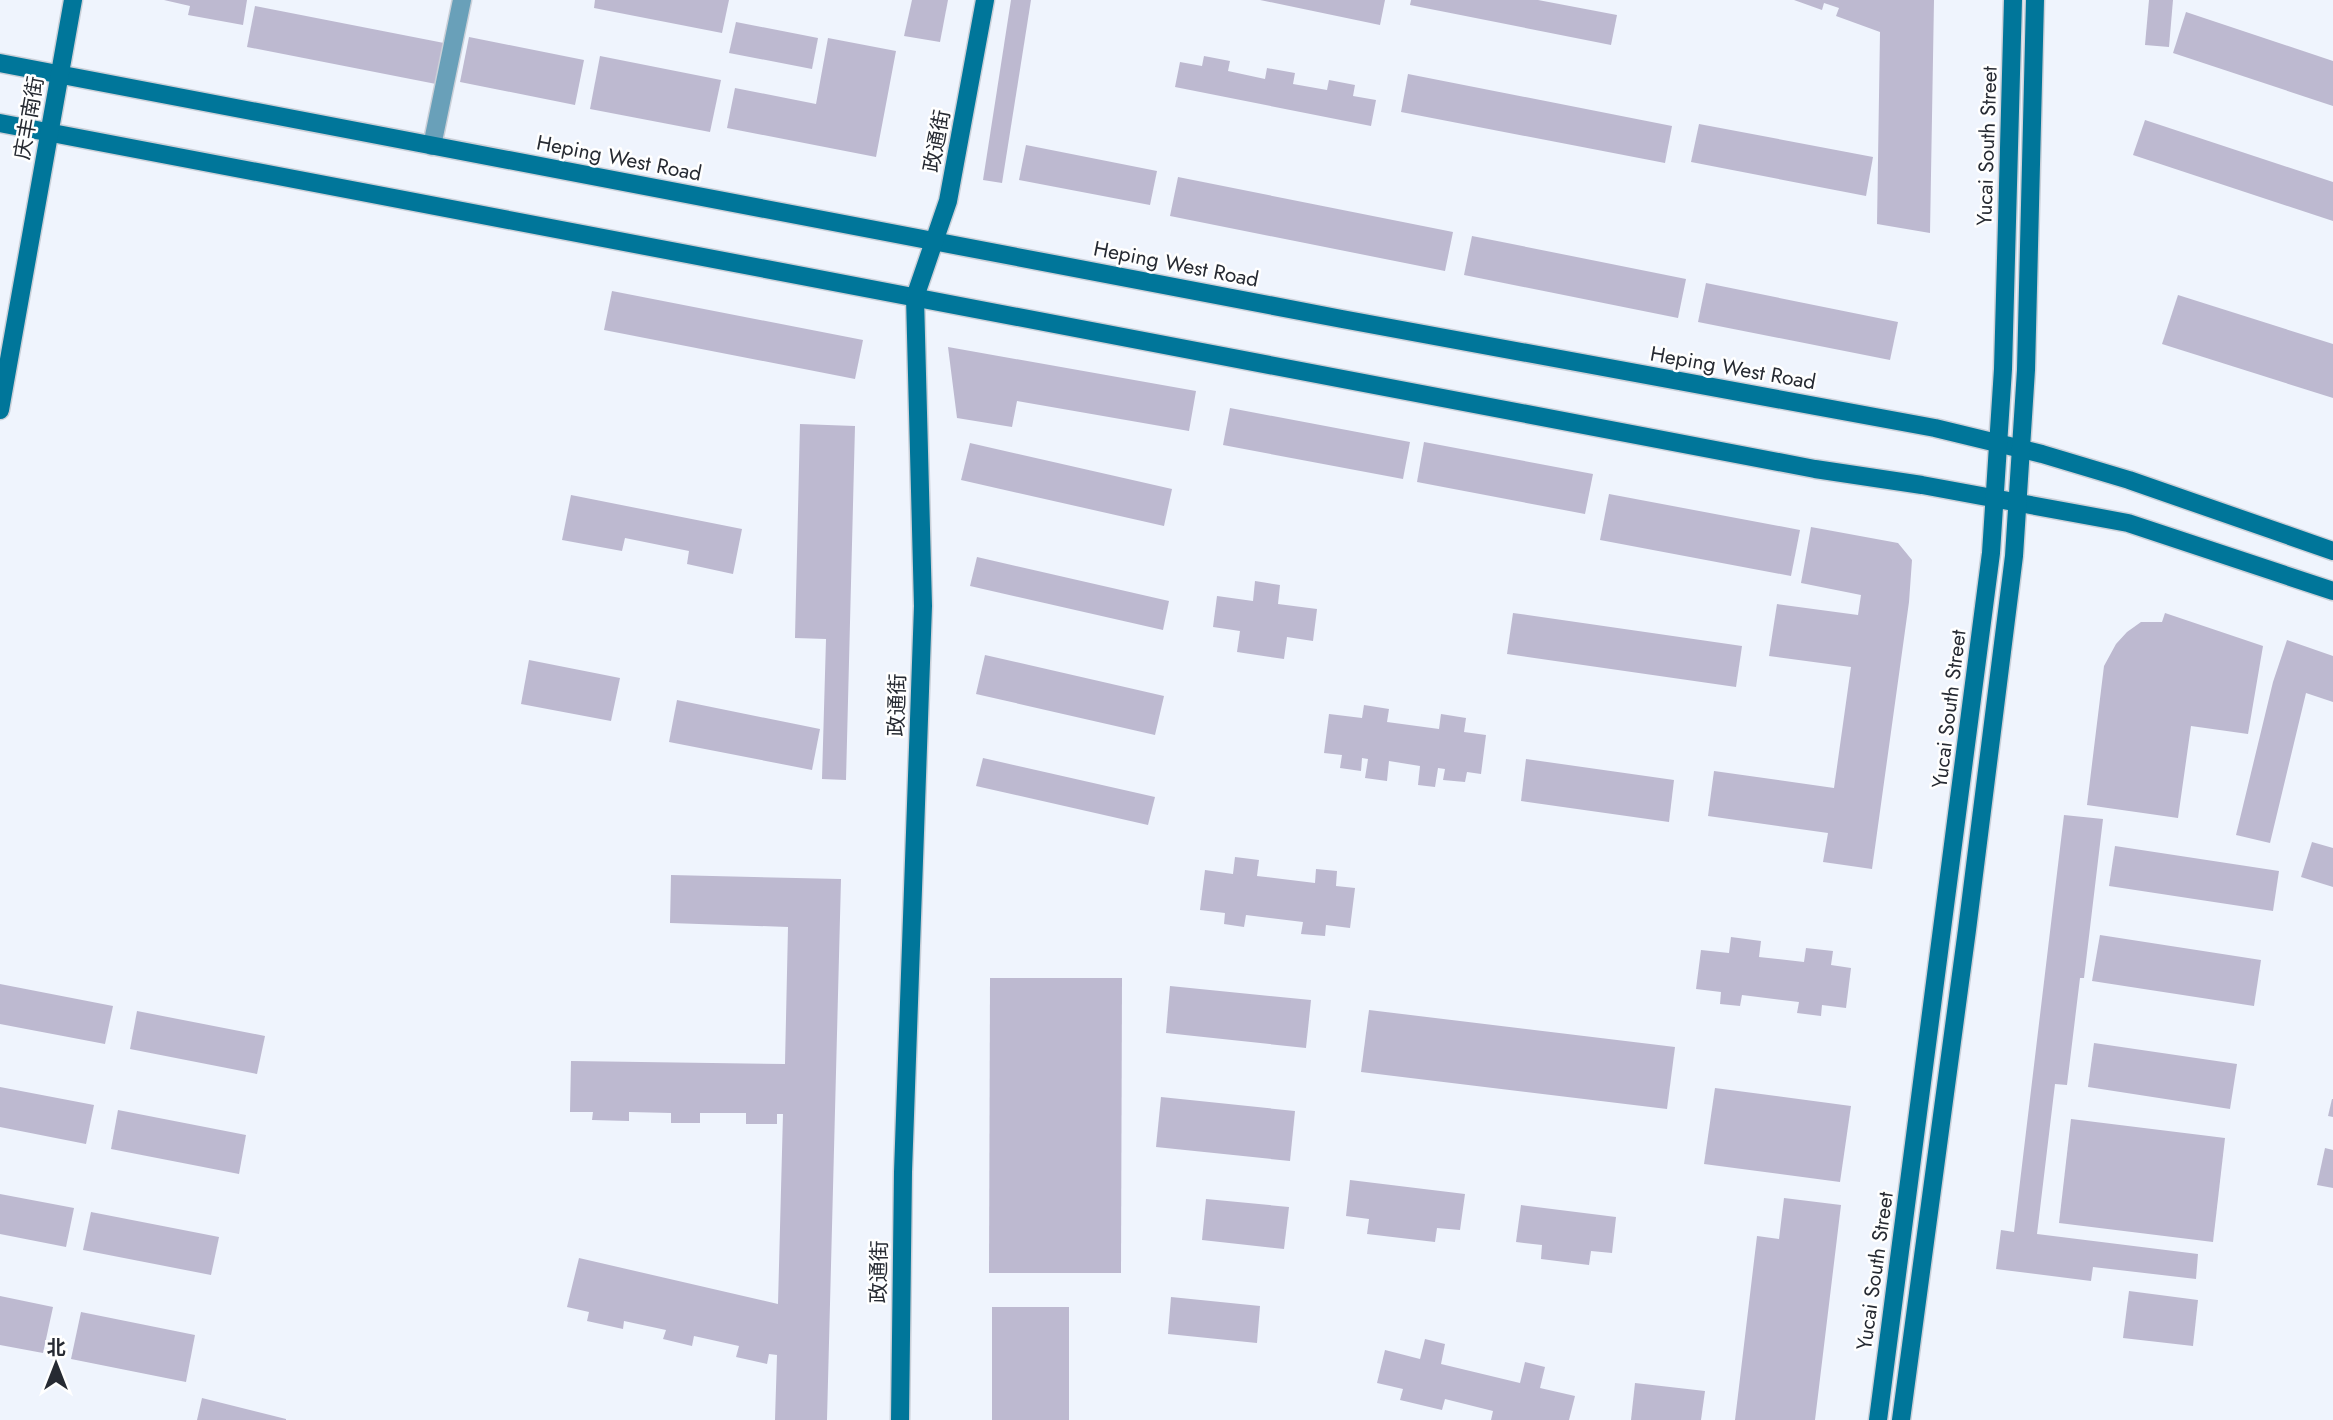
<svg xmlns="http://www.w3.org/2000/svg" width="2333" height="1420" font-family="Jost,'Noto Sans SC',sans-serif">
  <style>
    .building { fill: #bdb9d0 }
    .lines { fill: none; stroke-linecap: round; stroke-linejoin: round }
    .street-casing { stroke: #cbd0d8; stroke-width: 21 }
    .secondary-casing { stroke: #cbd0d8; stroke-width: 21 }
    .street { stroke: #69a0b9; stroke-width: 18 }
    .secondary { stroke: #00769a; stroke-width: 18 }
    .labels { text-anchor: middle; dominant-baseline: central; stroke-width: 5; stroke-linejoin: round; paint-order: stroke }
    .street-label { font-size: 21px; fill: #262a32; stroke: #fff }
  </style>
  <rect width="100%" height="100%" fill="#eff4fd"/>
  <!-- building -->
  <g class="building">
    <path d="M164,0H247L243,25L188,15L190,6Z"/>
    <path d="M595,0H729L722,33L594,8Z"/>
    <path d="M912,0H948L940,42L904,36Z"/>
    <path d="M1011,0H1031L1002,183L983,180Z"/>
    <path d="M1260,0H1385L1380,25Z"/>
    <path d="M1411,0H1538L1617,15L1611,45L1410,5Z"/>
    <path d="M1794,0H1934L1930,233L1877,224L1880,32L1836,16L1839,8L1824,3L1822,10Z"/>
    <path d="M2149,0H2173L2169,47L2145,45Z"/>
    <path d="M255,6L444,43L436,84L247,47Z"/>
    <path d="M2186,12L2333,61V106L2173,53Z"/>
    <path d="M736,22L818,38L812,69L729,53Z"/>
    <path d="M469,37L584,60L575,105L460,82Z"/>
    <path d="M828,38L896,51L876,157L727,128L735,88L816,104Z"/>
    <path d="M600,56L721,80L710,132L590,109Z"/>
    <path d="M1204,56L1230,61L1228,71L1265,79L1267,68L1295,73L1293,84L1327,90L1329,80L1355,85L1353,96L1376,100L1371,126L1175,87L1180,62L1202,66Z"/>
    <path d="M1408,74L1672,126L1665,163L1401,112Z"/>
    <path d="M2145,120L2333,182V221L2133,155Z"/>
    <path d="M1699,124L1873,157L1866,196L1691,162Z"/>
    <path d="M1026,145L1157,171L1150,205L1019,180Z"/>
    <path d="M1178,177L1453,232L1445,271L1170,216Z"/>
    <path d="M1472,236L1686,279L1678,318L1464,275Z"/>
    <path d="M1706,283L1898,322L1890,360L1698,322Z"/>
    <path d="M612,291L863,340L855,379L604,330Z"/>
    <path d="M2178,295L2333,344V398L2162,344Z"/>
    <path d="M948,347L1196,391L1189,431L1017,401L1012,427L957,418Z"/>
    <path d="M1230,408L1410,442L1403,479L1223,445Z"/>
    <path d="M800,424L855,426L846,780L822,779L826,639L795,638Z"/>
    <path d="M1424,442L1593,474L1585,514L1417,482Z"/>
    <path d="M970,443L1172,489L1164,526L961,480Z"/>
    <path d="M1609,494L1800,530L1791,576L1600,540Z"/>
    <path d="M571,495L742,529L733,574L687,564L689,551L625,538L622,551L562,540Z"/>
    <path d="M1811,527L1898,543L1912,560L1909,602L1872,869L1823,862L1828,833L1708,816L1714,771L1834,788L1851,667L1769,656L1777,604L1858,615L1861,595L1801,583Z"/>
    <path d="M977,557L1169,601L1163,630L970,586Z"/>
    <path d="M1255,581L1280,585L1278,604L1317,609L1313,641L1287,637L1284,659L1237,652L1240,631L1213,627L1217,596L1253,601Z"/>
    <path d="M1513,613L1742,646L1736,687L1507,654Z"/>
    <path d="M2165,613L2263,646L2248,734L2191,726L2178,818L2087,805L2104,666L2116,644L2127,632L2141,622H2162Z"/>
    <path d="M2287,640L2333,656V702L2306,693L2270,843L2236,835L2273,682Z"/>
    <path d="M985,655L1164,696L1155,735L976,694Z"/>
    <path d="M529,660L620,678L611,721L521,704Z"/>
    <path d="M677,700L820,729L812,770L669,742Z"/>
    <path d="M1364,705L1389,709L1387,722L1439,729L1441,714L1466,718L1464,732L1486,735L1481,774L1467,772L1465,782L1443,780L1445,769L1438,768L1435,787L1418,785L1420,766L1389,761L1387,781L1365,778L1368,759L1362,758L1361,771L1340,768L1342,755L1324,753L1329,714L1362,718Z"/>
    <path d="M983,758L1155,797L1148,825L976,786Z"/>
    <path d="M1526,759L1674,780L1669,822L1521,801Z"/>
    <path d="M2064,815L2103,819L2084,978H2080L2067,1085L2055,1084L2037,1234L2198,1254L2196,1279L2093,1267L2091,1281L1996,1269L2001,1230L2014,1232Z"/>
    <path d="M2312,842L2333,848V887L2301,877Z"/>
    <path d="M2115,846L2279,871L2273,911L2109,886Z"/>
    <path d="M1235,857L1259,860L1257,876L1315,883L1316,869L1337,871L1336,886L1355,888L1350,928L1326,925L1325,936L1301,934L1303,922L1246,915L1244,927L1224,924L1225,913L1200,910L1205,870L1233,874Z"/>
    <path d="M671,875L841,879L827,1420H775L777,1355L769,1354L767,1364L736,1357L739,1346L694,1336L692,1346L663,1339L666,1330L624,1321L623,1329L587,1321L589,1312L567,1307L579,1258L778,1304L783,1114H777V1124H746V1113H700V1123H671V1113L629,1112V1121L592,1120L593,1112H570L571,1061L785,1064L788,927L670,923Z"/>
    <path d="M2100,935L2261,960L2254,1006L2092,981Z"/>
    <path d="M1731,937L1761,941L1759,957L1804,962L1806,948L1833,951L1831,965L1851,968L1846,1008L1822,1005L1821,1016L1797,1013L1799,1002L1742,995L1740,1006L1720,1004L1721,992L1696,989L1701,950L1729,953Z"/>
    <path d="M990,978H1122L1121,1273H989Z"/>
    <path d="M0,984L113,1006L105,1044L0,1024Z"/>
    <path d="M1170,986L1311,1000L1306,1048L1166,1033Z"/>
    <path d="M1369,1010L1675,1047L1667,1109L1361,1072Z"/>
    <path d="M137,1011L265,1036L257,1074L130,1049Z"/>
    <path d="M2094,1043L2237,1064L2230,1109L2088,1087Z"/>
    <path d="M0,1087L94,1105L86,1144L0,1127Z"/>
    <path d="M1715,1088L1851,1106L1840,1182L1704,1164Z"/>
    <path d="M1161,1097L1295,1111L1290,1161L1156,1147Z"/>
    <path d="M2332,1099H2333V1117L2328,1116Z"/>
    <path d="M118,1110L246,1135L239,1174L111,1149Z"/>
    <path d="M2071,1119L2225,1138L2213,1242L2059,1223Z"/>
    <path d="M2325,1148L2333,1150V1188L2317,1185Z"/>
    <path d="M1350,1180L1465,1194L1460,1230L1437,1228L1435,1242L1367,1234L1369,1219L1346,1216Z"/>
    <path d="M0,1194L74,1208L66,1247L0,1234Z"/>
    <path d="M1784,1198L1841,1205L1815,1420H1735L1757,1236L1779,1239Z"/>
    <path d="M1206,1199L1289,1207L1284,1249L1202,1240Z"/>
    <path d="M1521,1205L1616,1217L1612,1253L1591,1251L1589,1265L1541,1259L1542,1245L1516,1242Z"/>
    <path d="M91,1212L219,1237L211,1275L83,1250Z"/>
    <path d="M2129,1291L2198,1300L2193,1346L2123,1338Z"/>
    <path d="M0,1296L53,1307L43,1353L0,1345Z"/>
    <path d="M1171,1297L1260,1306L1257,1343L1168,1334Z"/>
    <rect x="992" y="1307" width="77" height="113"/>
    <path d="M81,1312L195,1335L186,1382L71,1359Z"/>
    <path d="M1425,1339L1445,1344L1441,1364L1520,1383L1525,1362L1545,1367L1540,1388L1575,1396L1569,1420H1491L1493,1411L1445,1399L1442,1410L1400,1400L1403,1389L1377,1383L1385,1350L1420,1359Z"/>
    <path d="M1635,1383L1705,1391L1701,1420H1631Z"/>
    <path d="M202,1398L286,1419V1420H197Z"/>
  </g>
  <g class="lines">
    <!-- street casing -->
    <g class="street-casing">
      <path id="street" d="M432,146L462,0"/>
    </g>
    <!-- secondary casing -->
    <g class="secondary-casing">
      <g id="secondary">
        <path d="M0,63L1342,319L1935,428L2042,454L2129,480L2333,551"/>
        <path d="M0,123L1815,469L1922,485L2128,523L2333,591"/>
        <path d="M0,410L73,0"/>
        <path d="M900,1420L903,1172L923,606L915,297L948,201L985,0"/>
        <path d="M1878,1420L1991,553L2003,369L2013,0"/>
        <path d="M1901,1420L1967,930L2014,556L2026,370L2035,0"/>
      </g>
    </g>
    <!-- street -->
    <use href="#street" class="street"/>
    <!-- secondary -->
    <use href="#secondary" class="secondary"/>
  </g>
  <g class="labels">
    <!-- street labels -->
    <g class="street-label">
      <text transform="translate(29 118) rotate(-80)">庆丰南街</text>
      <text transform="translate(937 141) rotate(-79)">政通街</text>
      <text transform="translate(1987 146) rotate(-88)">Yucai South Street</text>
      <text transform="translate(619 158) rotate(11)">Heping West Road</text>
      <text transform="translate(1176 264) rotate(11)">Heping West Road</text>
      <text transform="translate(1733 368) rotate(10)">Heping West Road</text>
      <text transform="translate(897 705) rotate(-88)">政通街</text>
      <text transform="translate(1949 709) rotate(-83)">Yucai South Street</text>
      <text transform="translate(1875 1271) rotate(-82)">Yucai South Street</text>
      <text transform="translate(879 1272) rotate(-89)">政通街</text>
    </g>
  </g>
  <!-- north arrow -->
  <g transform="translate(56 1364)" stroke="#ffffff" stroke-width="5" paint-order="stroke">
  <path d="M0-5L12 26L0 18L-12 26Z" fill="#262a32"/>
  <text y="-10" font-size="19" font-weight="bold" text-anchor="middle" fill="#262a32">北</text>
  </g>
</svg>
